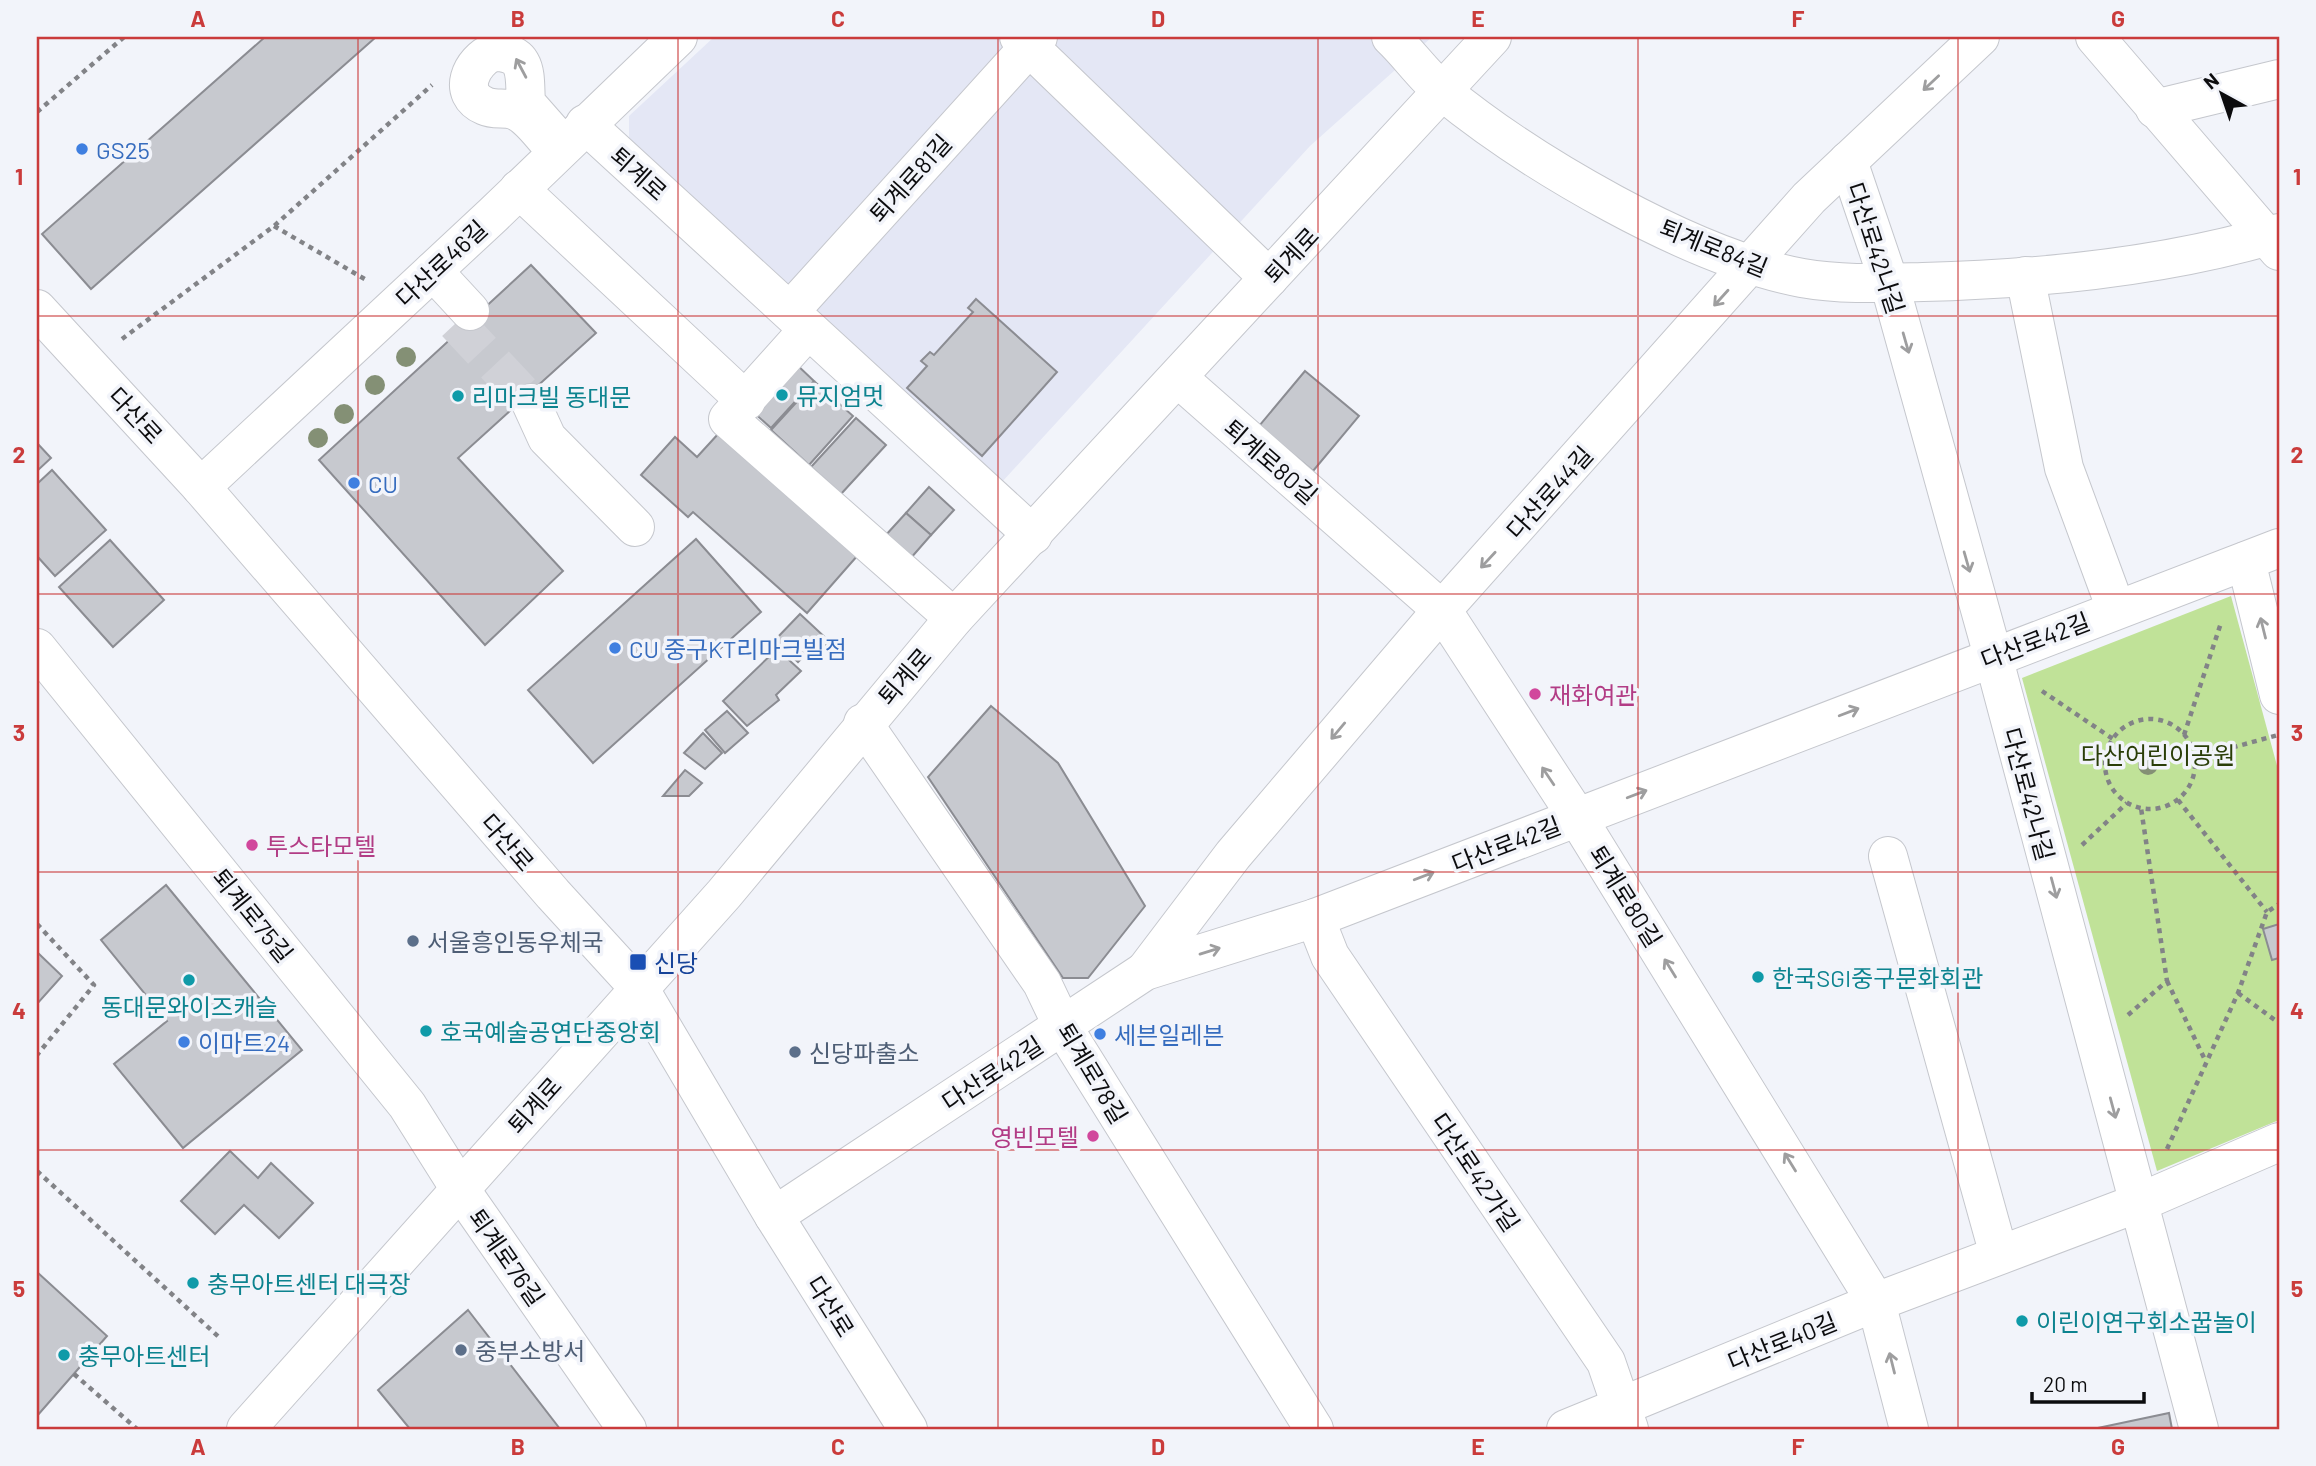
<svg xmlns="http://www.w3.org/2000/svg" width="2316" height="1466" font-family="Barlow,'Noto Sans KR',sans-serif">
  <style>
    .built { fill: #e4e7f5 }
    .green { fill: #c0e298 }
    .building { fill: #c7c9cf; stroke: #8b8c92; stroke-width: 2 }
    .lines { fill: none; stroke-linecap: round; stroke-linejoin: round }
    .minor-tunnel { stroke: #d0d1d7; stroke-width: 38; stroke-dasharray: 38 19; stroke-linecap: butt }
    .minor-casing { stroke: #c5c7cd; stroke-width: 40 }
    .major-casing { stroke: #c5c7cd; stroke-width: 40 }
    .path { stroke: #828387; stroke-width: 4.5; stroke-dasharray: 5 5; stroke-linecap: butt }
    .minor { stroke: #fff; stroke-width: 38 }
    .major { stroke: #fff; stroke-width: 38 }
    .tree { fill: #849075 }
    .oneway { stroke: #9e9e9f }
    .grid { fill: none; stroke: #ca3b3b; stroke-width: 2; stroke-opacity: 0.55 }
    .shop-dot { fill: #3f7fe0; stroke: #f2f4fa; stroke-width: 2.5 }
    .culture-dot { fill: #0f9aa8; stroke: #f2f4fa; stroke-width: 2.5 }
    .hotel-dot { fill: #d1479c; stroke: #f2f4fa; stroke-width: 2.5 }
    .service-dot { fill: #5c6f8a; stroke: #f2f4fa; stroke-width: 2.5 }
    .transit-dot { fill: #1a4fb4; stroke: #f2f4fa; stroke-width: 2.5 }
    .labels { text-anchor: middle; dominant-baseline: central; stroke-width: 7; stroke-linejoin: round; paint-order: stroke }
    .shop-label { font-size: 24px; fill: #366cbe; stroke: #f2f4fa; text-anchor: start }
    .street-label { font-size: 24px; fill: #0c0c0e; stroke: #f2f4fa }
    .culture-label { font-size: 24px; fill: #0d838f; stroke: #f2f4fa; text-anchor: start }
    .hotel-label { font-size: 24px; fill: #b23c85; stroke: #f2f4fa; text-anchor: start }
    .park-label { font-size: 24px; fill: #2a3e08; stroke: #f2f4fa }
    .service-label { font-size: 24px; fill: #4e5e75; stroke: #f2f4fa; text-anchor: start }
    .transit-label { font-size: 24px; fill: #164399; stroke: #f2f4fa; text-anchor: start }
    .neatline { fill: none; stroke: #ca3b3b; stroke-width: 2.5 }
    .grid-label { font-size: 23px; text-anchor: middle; font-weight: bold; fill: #ca3b3b }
  </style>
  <rect width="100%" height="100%" fill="#f2f4fa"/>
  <!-- built -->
  <path class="built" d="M714,37H1432L1310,146L1002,482L629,146V116Z"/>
  <!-- green -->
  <path class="green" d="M2231,596L2279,773V1120L2157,1171L2022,678Z"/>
  <!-- building -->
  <g class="building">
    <path d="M265,37H376L91,289L42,234Z"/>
    <path d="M531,265L596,333L458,458L563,571L485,645L319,460Z"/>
    <path d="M976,299L1057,372L982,456L907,388L927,366L921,361L930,352L934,355L973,312L968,308Z"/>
    <path d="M795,363L814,381L771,428L752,411Z"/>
    <path d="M1305,371L1359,416L1313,471L1259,426Z"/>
    <path d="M815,382L853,416L809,465L771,430Z"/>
    <path d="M856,418L886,445L841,494L811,467Z"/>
    <path d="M719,433L858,555L807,613L693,512L688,517L641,475L675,437L697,457Z"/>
    <path d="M37,443L51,458L37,471Z"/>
    <path d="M52,470L106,530L55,576L37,556V484Z"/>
    <path d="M929,487L954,510L931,535L906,513Z"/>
    <path d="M906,513L931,535L910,559L885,536Z"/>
    <path d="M696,539L761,612L593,763L528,690Z"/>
    <path d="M110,540L164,600L113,647L59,587Z"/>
    <path d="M800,614L829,641L818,654L812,648L798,662L775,640Z"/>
    <path d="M777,649L801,671L776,695L779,700L747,726L723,701Z"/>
    <path d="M991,706L1058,763L1145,906L1088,978H1063L928,777Z"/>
    <path d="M727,711L748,733L725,753L705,730Z"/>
    <path d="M703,733L722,753L705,769L684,753Z"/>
    <path d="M685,770L702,783L689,796H663Z"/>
    <path d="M166,885L302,1050L183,1148L114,1064L167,1021L101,940Z"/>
    <path d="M2279,924V958L2272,960L2263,929Z"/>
    <path d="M37,952L62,976L37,1004Z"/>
    <path d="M230,1151L258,1178L271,1163L313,1203L279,1238L244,1205L215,1234L181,1201Z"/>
    <path d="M37,1272L107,1336L37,1416Z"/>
    <path d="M468,1310L560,1429H410L378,1390Z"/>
    <path d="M2169,1413L2172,1429H2093Z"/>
  </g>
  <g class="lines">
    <!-- minor-tunnel -->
    <path class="minor-tunnel" d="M456,323L531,403"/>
    <!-- minor casing -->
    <g class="minor-casing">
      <g id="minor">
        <path d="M1019,37L1269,278"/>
        <path d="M1391,37C1409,54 1423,75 1442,91C1530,163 1690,257 1802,278C1841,285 1883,283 1923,282C2042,279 2165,267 2279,233"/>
        <path d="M2095,37L2279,251"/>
        <path d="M2155,109L2279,79"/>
        <path d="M585,124L1033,535"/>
        <path d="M557,151C545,140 532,119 518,112C507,106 496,111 485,106C456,94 471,61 493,52C530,52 524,76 526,103L563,145"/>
        <path d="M1848,161L1889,282L1993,656L2199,1429"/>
        <path d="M519,189L746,401"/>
        <path d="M433,271L470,311"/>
        <path d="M2025,276L2064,468L2116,609"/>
        <path d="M791,310L1038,37"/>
        <path d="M807,331L728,419L954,618"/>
        <path d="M1178,378L1442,610L1577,817L1876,1302L1909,1429"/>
        <path d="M531,403L547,438L635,527"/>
        <path d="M201,487L493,215L678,37"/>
        <path d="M2246,561L2279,695"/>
        <path d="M37,648L407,1105L460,1189L627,1429"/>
        <path d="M863,723L1042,983L1063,1027L1314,1429"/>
        <path d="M1888,856L1999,1255"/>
        <path d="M1315,918L1330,956L1606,1362L1629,1429"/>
        <path d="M1145,971L1233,855L1442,610L1809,198L1980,37"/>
        <path d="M774,1216L1145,971L1315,918L2279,548"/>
        <path d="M1566,1429L1876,1302L2138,1203L2279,1142"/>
      </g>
    </g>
    <!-- major casing -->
    <g class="major-casing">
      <g id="major">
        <path d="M37,309L201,487L553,894L639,988L774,1216L908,1429"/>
        <path d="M246,1429L724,894L954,618L1492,37"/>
      </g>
    </g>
    <!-- path -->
    <g class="path">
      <path d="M37,112L124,37"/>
      <path d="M274,226L368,281"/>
      <path d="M122,339L274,226L432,85"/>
      <path d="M2042,691L2113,739"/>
      <circle cx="2150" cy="764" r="45"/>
      <path d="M2184,735L2221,623"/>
      <path d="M2194,758L2278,735"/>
      <path d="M2178,800L2267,912"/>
      <path d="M2082,845L2127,803"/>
      <path d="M37,924L94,985L37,1055"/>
      <path d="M2167,981L2206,1062"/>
      <path d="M2238,993L2279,1023"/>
      <path d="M2128,1015L2167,981L2141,808"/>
      <path d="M2167,1149L2238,993L2267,912L2279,904"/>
      <path d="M37,1171L221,1339"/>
      <path d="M74,1374L137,1429"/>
    </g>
    <!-- minor -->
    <use href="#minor" class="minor"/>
    <!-- major -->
    <use href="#major" class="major"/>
  </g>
  <!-- trees -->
  <g class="tree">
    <circle cx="406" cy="357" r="10"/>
    <circle cx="375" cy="385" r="10"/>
    <circle cx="344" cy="414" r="10"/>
    <circle cx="318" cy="438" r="10"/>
    <circle cx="2148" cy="765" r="10"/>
  </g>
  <!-- one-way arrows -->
  <defs><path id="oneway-shaft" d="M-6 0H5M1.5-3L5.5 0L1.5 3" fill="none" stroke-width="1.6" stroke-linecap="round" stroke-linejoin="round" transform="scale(1.75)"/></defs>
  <g class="oneway">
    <use href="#oneway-shaft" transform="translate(521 68) rotate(-118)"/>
    <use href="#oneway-shaft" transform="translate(1931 83) rotate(137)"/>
    <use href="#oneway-shaft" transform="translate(1721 298) rotate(132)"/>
    <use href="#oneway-shaft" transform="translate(1906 343) rotate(74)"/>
    <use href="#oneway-shaft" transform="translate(1488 560) rotate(133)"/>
    <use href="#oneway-shaft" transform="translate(1967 562) rotate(74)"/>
    <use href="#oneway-shaft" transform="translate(2263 628) rotate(-104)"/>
    <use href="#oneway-shaft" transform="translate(1849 712) rotate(-21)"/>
    <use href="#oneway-shaft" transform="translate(1338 731) rotate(130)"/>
    <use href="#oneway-shaft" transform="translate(1548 776) rotate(-124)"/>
    <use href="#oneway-shaft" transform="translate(1637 794) rotate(-21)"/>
    <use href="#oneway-shaft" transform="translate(1424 876) rotate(-21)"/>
    <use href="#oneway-shaft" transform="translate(2054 888) rotate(75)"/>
    <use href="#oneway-shaft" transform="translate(1210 951) rotate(-17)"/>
    <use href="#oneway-shaft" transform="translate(1670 968) rotate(-122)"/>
    <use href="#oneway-shaft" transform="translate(2113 1108) rotate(75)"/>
    <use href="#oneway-shaft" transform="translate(1790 1162) rotate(-122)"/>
    <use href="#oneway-shaft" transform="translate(1892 1363) rotate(-104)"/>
  </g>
  <!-- grid -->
  <path class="grid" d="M358,37V1429M678,37V1429M998,37V1429M1318,37V1429M1638,37V1429M1958,37V1429M37,316H2279M37,594H2279M37,872H2279M37,1150H2279"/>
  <!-- markers -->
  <g class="shop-dot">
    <circle cx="82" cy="149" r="7"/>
    <circle cx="354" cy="483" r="7"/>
    <circle cx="615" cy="648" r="7"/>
    <circle cx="1100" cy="1034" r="7"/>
    <circle cx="184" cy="1042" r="7"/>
  </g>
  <g class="culture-dot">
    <circle cx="782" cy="395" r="7"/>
    <circle cx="458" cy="396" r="7"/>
    <circle cx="1758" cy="977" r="7"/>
    <circle cx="189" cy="980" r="7"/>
    <circle cx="426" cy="1031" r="7"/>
    <circle cx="193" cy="1283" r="7"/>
    <circle cx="2022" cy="1321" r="7"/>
    <circle cx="64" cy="1355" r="7"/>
  </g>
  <g class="hotel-dot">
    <circle cx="1535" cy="694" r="7"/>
    <circle cx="252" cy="845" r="7"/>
    <circle cx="1093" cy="1136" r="7"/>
  </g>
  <g class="service-dot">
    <circle cx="413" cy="941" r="7"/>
    <circle cx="795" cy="1052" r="7"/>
    <circle cx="461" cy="1350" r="7"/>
  </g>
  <rect class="transit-dot" x="629" y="953" width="18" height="18" rx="3.5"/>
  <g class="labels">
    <!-- shop labels -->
    <g class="shop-label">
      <text x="96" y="149">GS25</text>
      <text x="368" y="483">CU</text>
      <text x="629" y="648">CU 중구KT리마크빌점</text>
      <text x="1114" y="1034">세븐일레븐</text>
      <text x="198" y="1042">이마트24</text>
    </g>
    <!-- street labels -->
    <g class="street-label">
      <text transform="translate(639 173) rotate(42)">퇴계로</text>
      <text transform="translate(910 178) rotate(-48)">퇴계로81길</text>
      <text transform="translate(1714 247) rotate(22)">퇴계로84길</text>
      <text transform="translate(1876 248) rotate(72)">다산로42나길</text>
      <text transform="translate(1291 255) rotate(-47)">퇴계로</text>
      <text transform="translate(441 263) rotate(-43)">다산로46길</text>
      <text transform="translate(136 415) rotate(47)">다산로</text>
      <text transform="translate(1271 461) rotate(41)">퇴계로80길</text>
      <text transform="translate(1549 492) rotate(-48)">다산로44길</text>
      <text transform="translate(2035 640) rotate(-21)">다산로42길</text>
      <text transform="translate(904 676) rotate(-49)">퇴계로</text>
      <text transform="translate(2029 794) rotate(75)">다산로42나길</text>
      <text transform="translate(508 842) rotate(49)">다산로</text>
      <text transform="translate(1506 844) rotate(-21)">다산로42길</text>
      <text transform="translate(1626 896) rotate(58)">퇴계로80길</text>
      <text transform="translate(253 915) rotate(51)">퇴계로75길</text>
      <text transform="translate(992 1073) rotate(-33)">다산로42길</text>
      <text transform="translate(1093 1073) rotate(59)">퇴계로78길</text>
      <text transform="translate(534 1105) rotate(-48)">퇴계로</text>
      <text transform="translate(1476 1172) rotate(56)">다산로42가길</text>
      <text transform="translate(507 1257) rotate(55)">퇴계로76길</text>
      <text transform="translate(831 1306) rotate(58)">다산로</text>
      <text transform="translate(1782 1341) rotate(-22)">다산로40길</text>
    </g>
    <!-- culture labels -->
    <g class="culture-label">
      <text x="796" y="395">뮤지엄멋</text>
      <text x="472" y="396">리마크빌 동대문</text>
      <text x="1772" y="977">한국SGI중구문화회관</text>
      <text x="189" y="1006" text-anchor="middle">동대문와이즈캐슬</text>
      <text x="440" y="1031">호국예술공연단중앙회</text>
      <text x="207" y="1283">충무아트센터 대극장</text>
      <text x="2036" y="1321">이린이연구회소꿉놀이</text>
      <text x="78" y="1355">충무아트센터</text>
    </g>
    <!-- hotel labels -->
    <g class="hotel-label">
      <text x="1549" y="694">재화여관</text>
      <text x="266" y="845">투스타모텔</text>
      <text x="1079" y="1136" text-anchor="end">영빈모텔</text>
    </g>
    <!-- park labels -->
    <g class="park-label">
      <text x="2158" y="754">다산어린이공원</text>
    </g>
    <!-- service labels -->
    <g class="service-label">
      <text x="427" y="941">서울흥인동우체국</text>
      <text x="809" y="1052">신당파출소</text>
      <text x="475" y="1350">중부소방서</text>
    </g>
    <!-- transit labels -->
    <g class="transit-label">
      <text x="654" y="962">신당</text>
    </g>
  </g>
  <!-- border -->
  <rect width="2316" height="1466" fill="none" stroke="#f2f4fa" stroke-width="77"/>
  <!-- north arrow -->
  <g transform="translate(2222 94) rotate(320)" stroke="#f2f4fa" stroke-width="5" paint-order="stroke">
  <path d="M0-5L12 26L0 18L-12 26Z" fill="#0c0c0e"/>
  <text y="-10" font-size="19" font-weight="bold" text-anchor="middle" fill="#0c0c0e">N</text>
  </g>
  <!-- scale -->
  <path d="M2032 1392v10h112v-10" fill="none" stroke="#0c0c0e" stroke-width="3.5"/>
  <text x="2043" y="1392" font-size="21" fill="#0c0c0e" stroke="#f2f4fa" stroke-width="5" paint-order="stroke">20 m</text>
  <rect x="38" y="38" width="2240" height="1390" class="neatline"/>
  <g class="grid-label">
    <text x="198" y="27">A</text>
    <text x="518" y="27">B</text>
    <text x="838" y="27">C</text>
    <text x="1158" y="27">D</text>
    <text x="1478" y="27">E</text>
    <text x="1798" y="27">F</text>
    <text x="2118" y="27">G</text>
    <text x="19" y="185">1</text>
    <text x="2297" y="185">1</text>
    <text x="19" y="463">2</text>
    <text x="2297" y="463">2</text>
    <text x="19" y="741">3</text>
    <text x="2297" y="741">3</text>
    <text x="19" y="1019">4</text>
    <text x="2297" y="1019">4</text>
    <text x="19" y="1297">5</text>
    <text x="2297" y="1297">5</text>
    <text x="198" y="1455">A</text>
    <text x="518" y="1455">B</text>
    <text x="838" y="1455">C</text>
    <text x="1158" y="1455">D</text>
    <text x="1478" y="1455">E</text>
    <text x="1798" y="1455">F</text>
    <text x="2118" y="1455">G</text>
  </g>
</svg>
